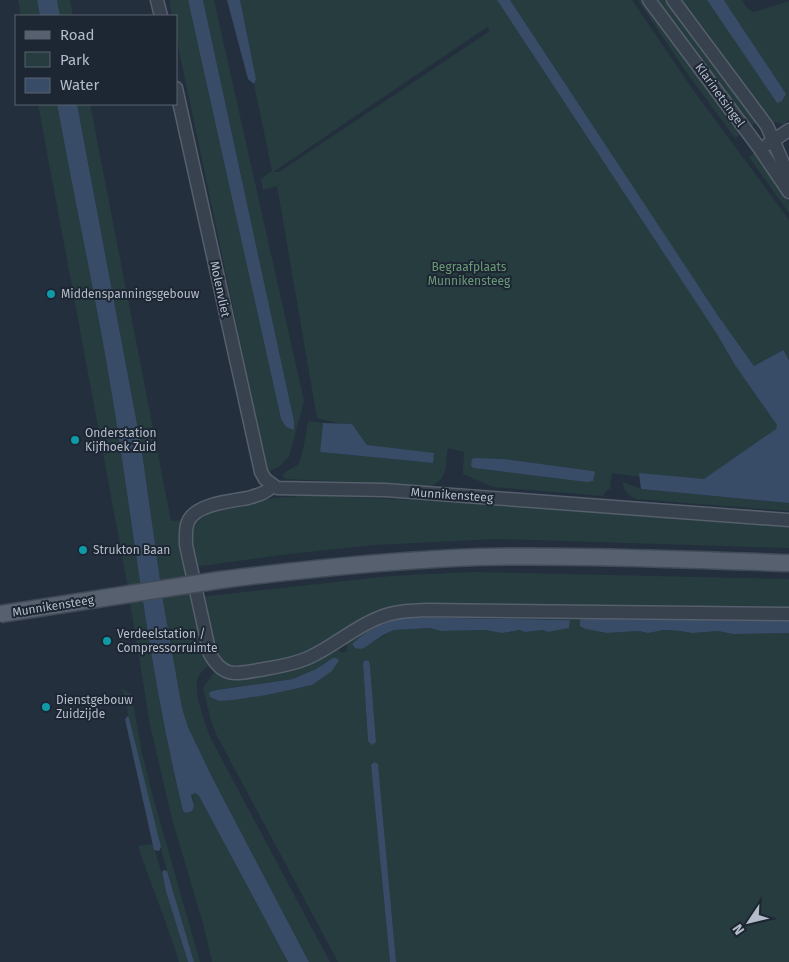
<svg xmlns="http://www.w3.org/2000/svg" width="789" height="962" font-family="'Fira Sans',sans-serif">
  <style>
    .green { fill: #263c3f; fill-rule: evenodd }
    .water { fill: #394c67 }
    .lines { fill: none; stroke-linecap: round; stroke-linejoin: round }
    .minor-casing { stroke: #565f6c; stroke-width: 15 }
    .major-casing { stroke: #414a57; stroke-width: 19 }
    .minor { stroke: #38414e; stroke-width: 12 }
    .major { stroke: #56606e; stroke-width: 16 }
    .major-bridge-casing { stroke: #414a57; stroke-width: 19; stroke-linecap: butt }
    .major-bridge { stroke: #56606e; stroke-width: 16 }
    .culture-dot { fill: #0f9aa8; stroke: #1d2633; stroke-width: 2 }
    .labels { text-anchor: middle; dominant-baseline: central; stroke-width: 4; stroke-linejoin: round; paint-order: stroke }
    .street-label { font-size: 12px; fill: #b4bcc9; stroke: #1d2633 }
    .park-label { font-size: 12px; fill: #6b9a76; stroke: #1d2633 }
    .poi-label { font-size: 12px; fill: #b4bcc9; stroke: #1d2633; text-anchor: start }
  </style>
  <rect width="100%" height="100%" fill="#242f3e"/>
  <!-- green -->
  <g class="green">
    <path d="M18,0H37L40,16H21Z"/>
    <path d="M57,0H70L73,16H60Z"/>
    <path d="M171,0H188L281,419L286,427L294,429V421L203,0H214L304,401L289,457L280,466L270,471L267,469L176,36V16H172L169,2Z"/>
    <path d="M240,0H497L638,214L785,428L707,486L612,473L610,489H608L603,496L493,487L463,474L464,452L448,448C445,465 449,477 432,486L286,479L282,476C286,469 295,469 299,463C303,456 306,431 308,421L323,423L320,452L432,463L434,454L367,445L354,427L317,418L277,186L263,190L261,179L272,171L254,84L256,79ZM487,27L490,31L279,172H273ZM475,458L504,459L593,471L503,472L473,468L471,464Z"/>
    <path d="M510,0H632L691,87L789,220V360L782,350L754,366L719,317Z"/>
    <path d="M638,0H645L743,132L735,138L687,73Z"/>
    <path d="M654,0H668L758,121L749,128Z"/>
    <path d="M678,0H707L777,103L748,36L724,0H742L747,8L754,12L789,1V120L783,124L774,122L768,114L765,116Z"/>
    <path d="M38,104H57C75,203 97,302 113,401C135,538 150,676 183,811L186,813L194,806L192,794L195,793L199,796L288,962H212L204,927L172,819L150,725L126,577Z"/>
    <path d="M77,104H90L171,521L183,520L181,544L191,598L209,665C206,668 200,673 198,677C193,692 205,722 210,737L330,962H309L213,779L188,727L182,708L163,601L141,445Z"/>
    <path d="M756,152L789,198V213L749,157Z"/>
    <path d="M623,482L641,489L789,503V511L636,499C629,496 623,490 623,482Z"/>
    <path d="M314,495L524,506L789,527V548L496,539L374,545L289,554L194,567C193,554 189,540 194,528C205,501 288,497 314,495Z"/>
    <path d="M473,572L789,579V607H723L368,617L347,627L323,645L296,658L267,663L230,666L220,660L208,632L200,597L390,576Z"/>
    <path d="M398,615L789,617V620L584,618L580,620L586,629L607,633L639,631L648,633L664,630L680,631L692,633L718,631L733,634L789,633V962H396L378,764L371,765L390,962H338L217,736L211,721L203,688L215,671L222,675L334,648L343,653L347,651V640L355,634ZM401,617L570,620L567,628L548,632L543,630L525,632L520,630L502,633L485,630L441,631L430,628L394,630L360,649ZM333,658L312,685L267,695L219,701L212,698L209,692L217,690L293,679L316,669ZM365,660L369,661L370,666L376,742L370,743L368,741L363,663Z"/>
    <path d="M123,689L130,693L132,698L142,753L153,797L200,962H194C169,882 147,800 129,718L128,716L126,700L123,691L119,690Z"/>
    <path d="M153,844L188,962H179C167,923 151,885 138,846Z"/>
  </g>
  <!-- water -->
  <g class="water">
    <path d="M37,0H57L60,16H40Z"/>
    <path d="M188,0H203L294,421V430L286,427L281,419Z"/>
    <path d="M227,0H240L256,79L254,84L248,79Z"/>
    <path d="M497,0H510L719,317L754,366L783,350L789,360V503L641,489L639,473L704,479L776,429L777,425L735,365L717,334Z"/>
    <path d="M707,0H724L786,94L782,101L777,103Z"/>
    <path d="M57,104H77L141,445L163,601L182,708L188,727L213,779L309,962H288L199,796L195,793L191,795L194,806L192,811L186,813L183,811C150,676 135,538 113,401C97,302 75,203 57,104Z"/>
    <path d="M323,423L352,424L367,445L434,453L433,463L320,452Z"/>
    <path d="M475,458L504,459L593,471L595,472L593,481L587,482L473,468L471,465L472,459Z"/>
    <path d="M401,617L570,620L569,628L548,632L543,630L525,632L520,630L502,633L485,630L441,631L430,628L394,630L383,635L364,648L360,649L355,648L352,644C366,631 383,622 401,617Z"/>
    <path d="M584,618L789,620V633L733,634L718,631L692,633L680,631L664,630L648,633L639,631L607,633L586,629L580,626V620Z"/>
    <path d="M333,658H336L339,660L332,671L312,685L267,695L233,700L219,701L210,697L209,692L217,690L293,679L316,669Z"/>
    <path d="M365,660L369,661L370,666L376,742L372,745L368,741L363,663Z"/>
    <path d="M128,716L129,718L161,847L159,851L154,850L125,719Z"/>
    <path d="M374,762L378,764L396,962H390L371,765Z"/>
    <path d="M164,870L167,871L194,962H188L166,891L162,872Z"/>
  </g>
  <g class="lines">
    <!-- minor casing -->
    <g class="minor-casing">
      <g id="minor">
        <path d="M157,0L161,16"/>
        <path d="M649,0L760,149L789,192"/>
        <path d="M673,0L767,126L789,177"/>
        <path d="M176,88L261,472L265,479L277,488L385,490L789,520"/>
        <path d="M768,144L789,130"/>
        <path d="M272,486C265,494 257,495 248,498C231,501 195,504 188,522C185,529 186,537 186,545L210,654C223,678 236,674 259,670C276,667 292,665 308,658C333,647 353,628 378,618C394,611 410,611 427,610L789,614"/>
      </g>
    </g>
    <!-- major casing -->
    <g class="major-casing">
      <path id="major" d="M220,580C306,569 392,560 479,557C582,555 686,560 789,563"/>
    </g>
    <!-- minor -->
    <use href="#minor" class="minor"/>
    <!-- major -->
    <use href="#major" class="major"/>
    <!-- major-bridge casing -->
    <g class="major-bridge-casing">
      <path id="major-bridge" d="M0,614L220,580"/>
    </g>
    <!-- major-bridge -->
    <use href="#major-bridge" class="major-bridge"/>
  </g>
  <!-- markers -->
  <g class="culture-dot">
    <circle cx="51" cy="294" r="5"/>
    <circle cx="75" cy="440" r="5"/>
    <circle cx="83" cy="550" r="5"/>
    <circle cx="107" cy="641" r="5"/>
    <circle cx="46" cy="707" r="5"/>
  </g>
  <g class="labels">
    <!-- street labels -->
    <g class="street-label">
      <text transform="translate(720 95) rotate(54)">Klarinetsingel</text>
      <text transform="translate(220 289) rotate(78)">Molenvliet</text>
      <text transform="translate(452 495) rotate(4)">Munnikensteeg</text>
      <text transform="translate(53 606) rotate(-9)">Munnikensteeg</text>
    </g>
    <!-- park labels -->
    <g class="park-label">
      <text x="469" y="267">Begraafplaats<tspan x="469" dy="14">Munnikensteeg</tspan></text>
    </g>
    <!-- poi labels -->
    <g class="poi-label">
      <text x="61" y="294">Middenspanningsgebouw</text>
      <text x="85" y="433">Onderstation<tspan x="85" dy="14">Kijfhoek Zuid</tspan></text>
      <text x="93" y="550">Strukton Baan</text>
      <text x="117" y="634">Verdeelstation /<tspan x="117" dy="14">Compressorruimte</tspan></text>
      <text x="56" y="700">Dienstgebouw<tspan x="56" dy="14">Zuidzijde</tspan></text>
    </g>
  </g>
  <!-- legend -->
  <rect x="15" y="15" width="162" height="90" fill="#1d2633" stroke="#59626f"/>
  <rect x="25" y="31" width="25" height="8" fill="#56606e" stroke="#59626f"/>
  <text x="60" y="40" font-size="15" fill="#b4bcc9">Road</text>
  <rect x="25" y="52" width="25" height="15" fill="#263c3f" stroke="#59626f"/>
  <text x="60" y="65" font-size="15" fill="#b4bcc9">Park</text>
  <rect x="25" y="78" width="25" height="15" fill="#394c67" stroke="#59626f"/>
  <text x="60" y="90" font-size="15" fill="#b4bcc9">Water</text>
  <!-- north arrow -->
  <g transform="translate(749 922) rotate(235)" stroke="#1d2633" stroke-width="4" paint-order="stroke">
  <path d="M0-4L9 19L0 12L-9 19Z" fill="#b4bcc9"/>
  <text y="-8" font-size="14" font-weight="bold" text-anchor="middle" fill="#b4bcc9">N</text>
  </g>
</svg>
